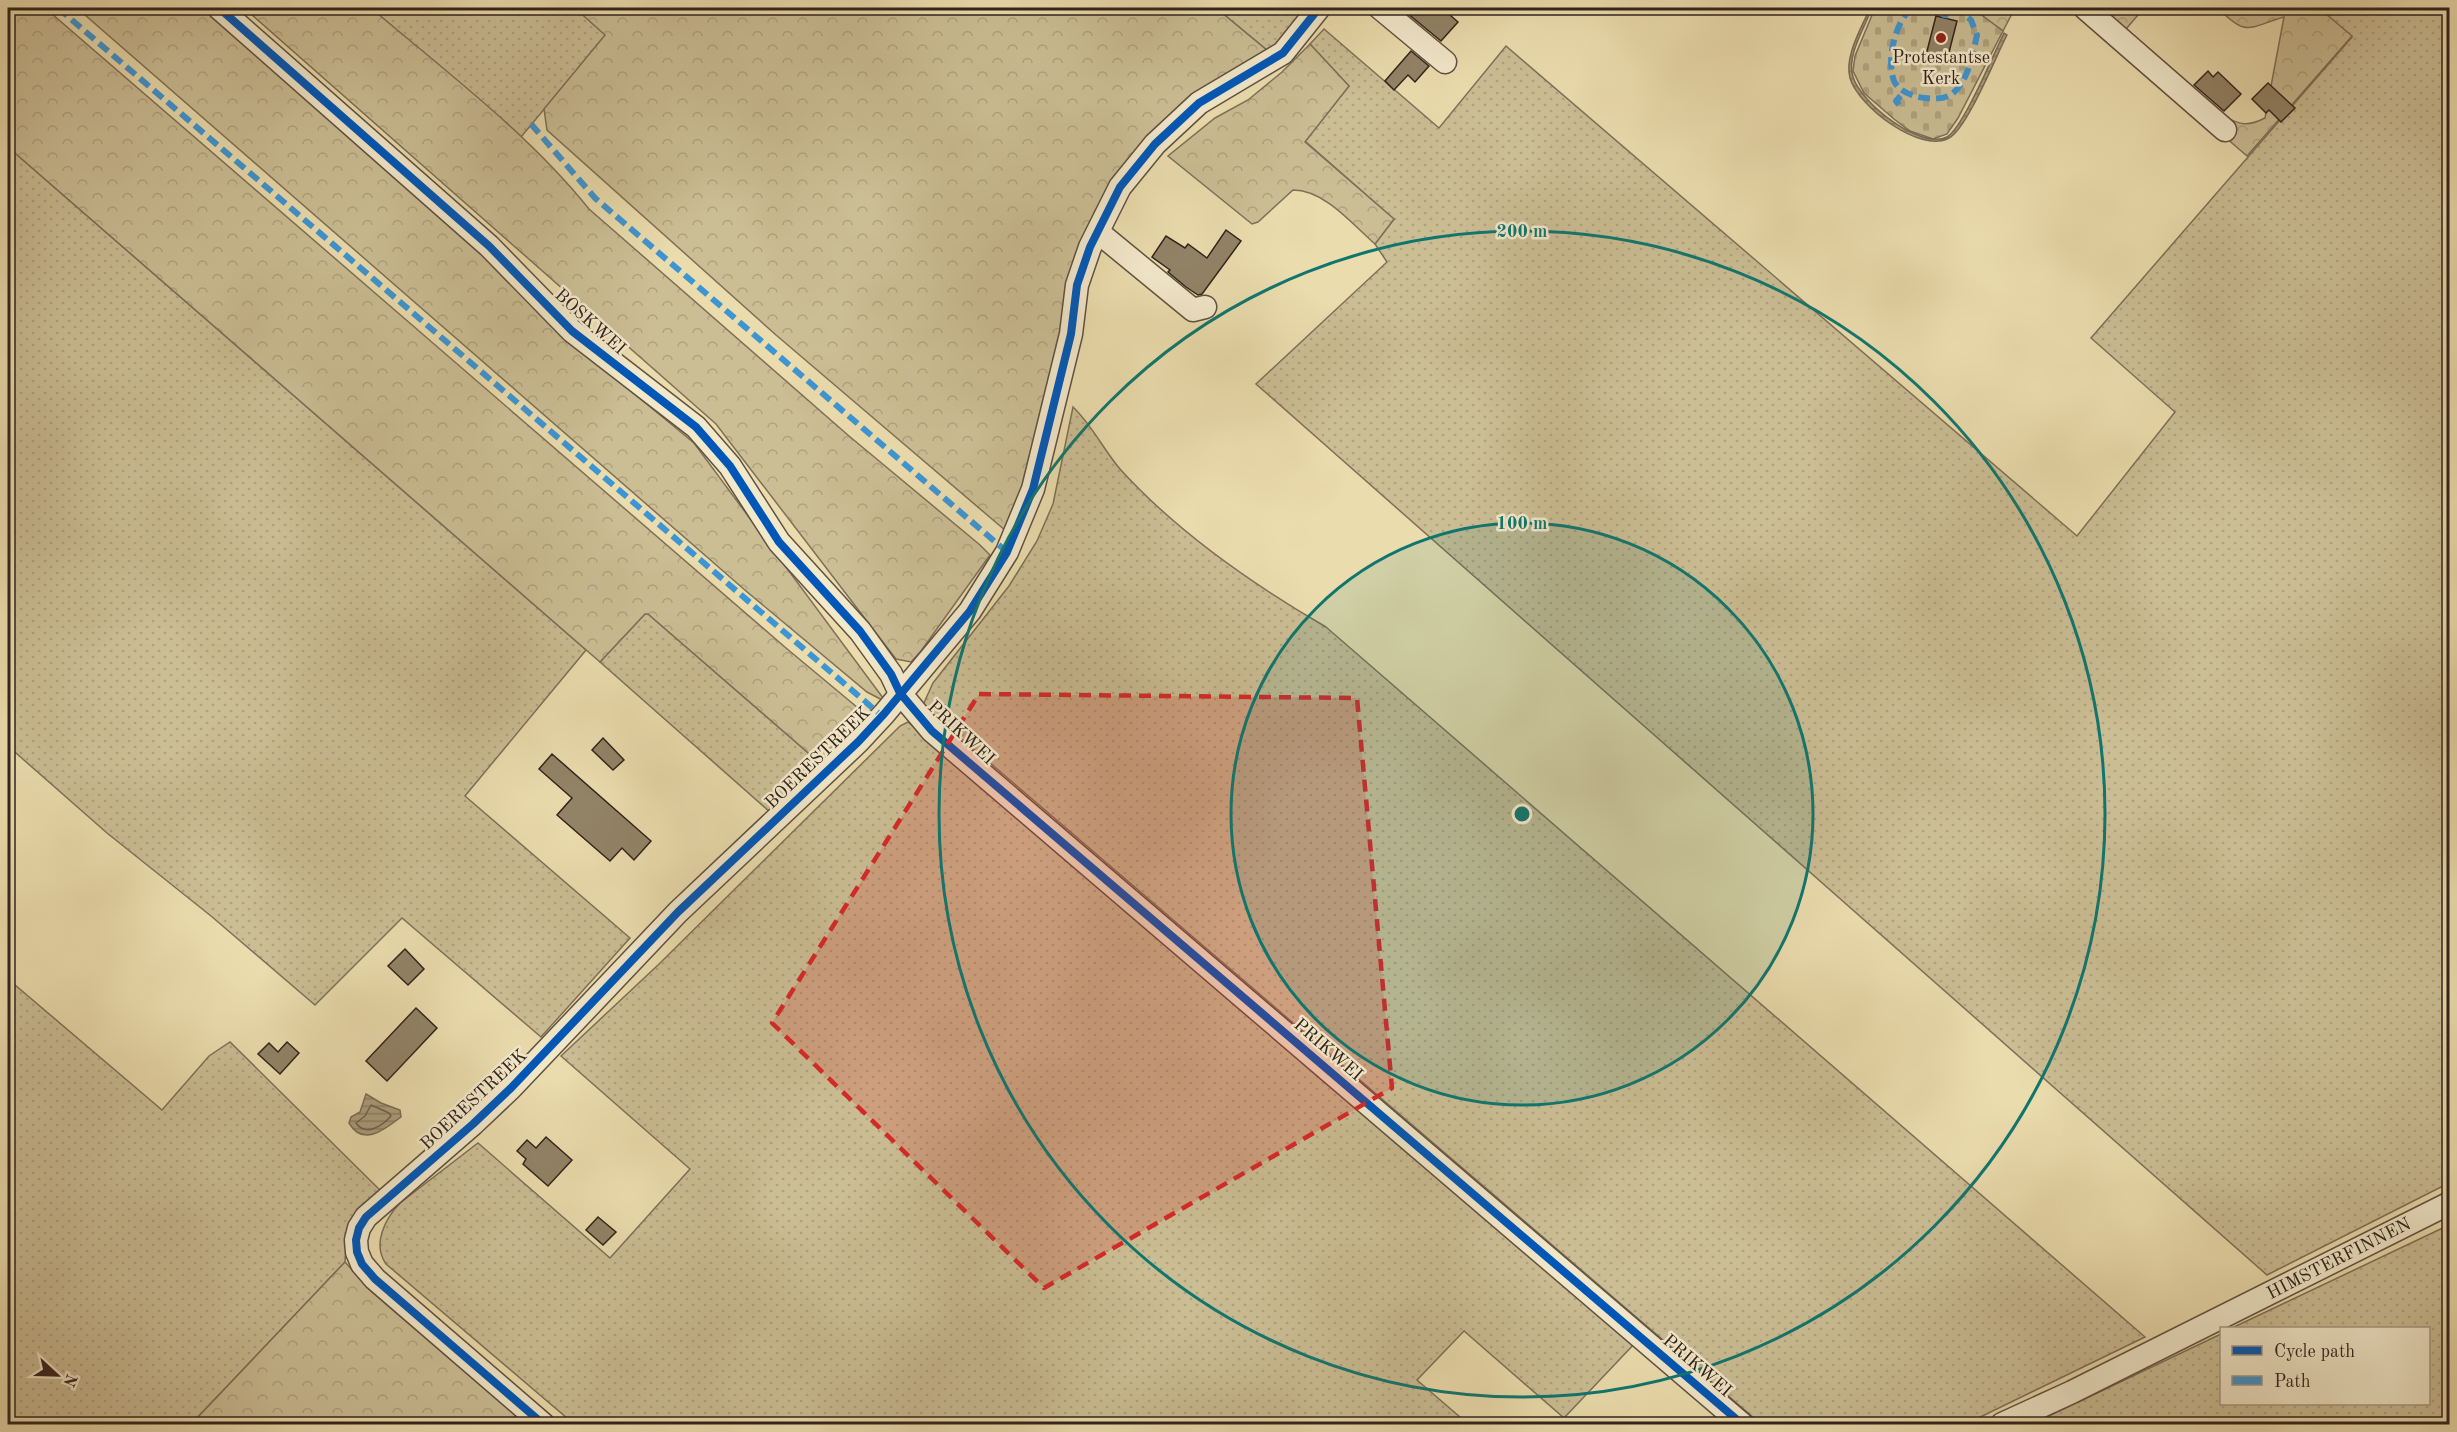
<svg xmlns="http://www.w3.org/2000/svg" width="2457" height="1432" font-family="'Old Standard TT',serif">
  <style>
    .grass { fill: url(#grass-dots); stroke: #7e7058; stroke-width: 1.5 }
    .forest { fill: url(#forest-crowns); stroke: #7e7058; stroke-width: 1.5 }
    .cemetery { fill: url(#cemetery-stones); stroke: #7e7058; stroke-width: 1.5 }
    .water { fill: url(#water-rules); stroke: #7b6c56; stroke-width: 1.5 }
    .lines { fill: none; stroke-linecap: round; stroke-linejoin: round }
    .shore { stroke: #6e604c; stroke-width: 1.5 }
    .building { fill: #928367; stroke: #31231c; stroke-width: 1.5 }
    .minor-casing { stroke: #605140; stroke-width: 25 }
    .minor { stroke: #f2e8ca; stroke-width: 22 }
    .quiet { stroke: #3d95d4; stroke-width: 6; stroke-dasharray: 12 6; stroke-linecap: butt }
    .cycleway-casing { stroke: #f2e8ca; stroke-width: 11 }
    .cycleway { stroke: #0057b8; stroke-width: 8 }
    .marked { fill: #d62828; fill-opacity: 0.2; stroke: #d62828; stroke-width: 4.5; stroke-dasharray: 12 8; stroke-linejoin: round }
    .ring { fill: none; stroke: #0f766e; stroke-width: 3 }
    .poi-dot { fill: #8f2418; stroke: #f2e8ca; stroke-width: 2 }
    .labels { text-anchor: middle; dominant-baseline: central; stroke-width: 5; stroke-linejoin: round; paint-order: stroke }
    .poi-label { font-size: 18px; fill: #31231c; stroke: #f2e8ca }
    .street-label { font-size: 18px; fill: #31231c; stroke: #f2e8ca }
    .centre { fill: #0f766e; stroke: #f2e8ca; stroke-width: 3 }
    .ring-label { font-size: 18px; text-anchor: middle; font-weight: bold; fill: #0f766e; stroke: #f2e8ca; stroke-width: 5; stroke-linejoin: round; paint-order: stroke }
  </style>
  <defs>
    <pattern id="grass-dots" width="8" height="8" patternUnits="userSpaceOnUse" patternTransform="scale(1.5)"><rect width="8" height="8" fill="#cbbd94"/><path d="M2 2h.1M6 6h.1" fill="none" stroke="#afa27f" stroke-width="1.8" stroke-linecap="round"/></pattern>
    <pattern id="forest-crowns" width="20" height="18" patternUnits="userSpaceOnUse" patternTransform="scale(1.5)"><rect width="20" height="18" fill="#cbbd94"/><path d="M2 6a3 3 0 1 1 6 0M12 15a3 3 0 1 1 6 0" fill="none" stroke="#afa27f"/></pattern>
    <pattern id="cemetery-stones" width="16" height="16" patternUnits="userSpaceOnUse" patternTransform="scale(1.5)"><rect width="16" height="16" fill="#cbbd94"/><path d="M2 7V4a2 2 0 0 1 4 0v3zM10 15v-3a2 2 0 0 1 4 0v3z" fill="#afa27f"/></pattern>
    <pattern id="water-rules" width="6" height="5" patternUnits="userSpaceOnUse" patternTransform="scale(1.5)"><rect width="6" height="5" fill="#ac9d7c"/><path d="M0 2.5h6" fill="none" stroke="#8d8065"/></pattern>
  </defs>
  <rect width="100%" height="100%" fill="#ebdcad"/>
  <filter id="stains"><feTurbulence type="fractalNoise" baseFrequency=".00333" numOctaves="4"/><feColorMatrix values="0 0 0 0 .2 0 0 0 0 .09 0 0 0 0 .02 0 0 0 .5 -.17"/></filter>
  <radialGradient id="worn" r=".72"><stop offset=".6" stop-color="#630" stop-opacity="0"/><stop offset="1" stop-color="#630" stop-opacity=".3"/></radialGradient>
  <!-- grass -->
  <g class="grass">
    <path d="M371,8H575L606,35L521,137Z"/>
    <path d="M1216,8H1313L1273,55Z"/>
    <path d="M2319,8H2449V1183L2267,1275L1256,384L1387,262L1375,244L1394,219L1305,141L1349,86L1310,44L1324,29L1439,128L1506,46L2077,536L2175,412L2091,338L2352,37Z"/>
    <path d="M8,147L586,650L465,796L630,938L541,1037L402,918L315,1005L211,916L107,833L8,746Z"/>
    <path d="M1073,407C1092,425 1103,449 1120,469C1178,533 1252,584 1326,627L2145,1337L1966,1424H1761L941,721L923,705L933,683L1009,586L1037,541L1053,504Z"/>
    <path d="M645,614H648L821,764L770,812L600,662Z"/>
    <path d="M908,722L1636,1342L1564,1418L1464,1331L1417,1380L1468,1424H574L386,1264C372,1244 385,1219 400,1203L478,1143L610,1258L690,1169L561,1056L658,965L900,726Z"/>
    <path d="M8,979L162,1110L209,1056L230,1042L382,1192L346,1247L345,1262L198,1417L207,1424H8Z"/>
    <path d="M2449,1225V1424H2032L2221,1334L2222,1404H2428V1328H2232Z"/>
  </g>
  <!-- forest -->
  <g class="forest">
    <path d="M8,8H45L786,648L870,718L821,764L648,614H645L600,662L8,147Z"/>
    <path d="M77,8H203L490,262L568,339L694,443L886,702L867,692L746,591Z"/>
    <path d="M244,8H371C445,71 528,133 589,209L849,436L980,545L990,555L921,651L911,662L896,659L716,424Z"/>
    <path d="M575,8H1216L1273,55L1111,183L1095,211L1084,237L1013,537L776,335L547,130L544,109L605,35Z"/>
    <path d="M1975,8H2015L2003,31L1974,10Z"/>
    <path d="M2112,8H2144L2126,29L2225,116C2240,126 2249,126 2265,118L2284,17C2249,27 2247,38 2218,8H2319L2352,36L2247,156L2096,26Z"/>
    <path d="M1310,44L1349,86L1305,142L1394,219L1375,244C1353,225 1325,190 1293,190L1258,222L1252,224L1168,156L1215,118L1248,100L1282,72Z"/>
    <path d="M345,1262L372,1292L526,1424H207L198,1417Z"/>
  </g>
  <!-- cemetery -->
  <path class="cemetery" d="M1875,8H1972L2003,31L1958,118L1947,134L1933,139L1910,131L1894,119L1864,93L1853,71L1855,56Z"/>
  <!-- water -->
  <g class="water">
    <path d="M1870,8H1872C1865,27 1846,56 1853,77C1861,103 1920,150 1947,137C1963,128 1994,53 2004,33L2007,35C1996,56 1967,129 1949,138C1920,154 1858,106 1850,78C1844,56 1862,27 1870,8Z"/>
    <path d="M366,1094L381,1103L400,1110L401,1117C384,1130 363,1147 349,1123L351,1117L360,1112Z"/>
  </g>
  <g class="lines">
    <!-- shore -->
    <path class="shore" d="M371,1105L389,1113L391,1116C382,1126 366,1137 356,1123L365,1116Z"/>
  </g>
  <!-- building -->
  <g class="building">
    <path d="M1401,8H1442L1458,22L1441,41Z"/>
    <path d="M1936,16L1957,21L1947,60L1926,55Z"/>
    <path d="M1411,51L1429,66L1415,82L1408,75L1394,90L1385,81Z"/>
    <path d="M2208,71L2213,77L2218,72L2241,94L2224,111L2194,85Z"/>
    <path d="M2268,83L2295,108L2281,122L2269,110L2266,113L2252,99Z"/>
    <path d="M1226,230L1241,241L1202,294L1198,295L1186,287L1168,272L1170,270L1152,257L1166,236L1185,248L1188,244L1207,258Z"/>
    <path d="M603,738L624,760L613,770L592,750Z"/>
    <path d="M552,754L651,841L634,860L622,848L610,861L557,815L572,798L539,769Z"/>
    <path d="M405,949L424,969L408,985L388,966Z"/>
    <path d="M416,1008L437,1028L387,1081L366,1061Z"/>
    <path d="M287,1042L299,1053L280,1074L258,1054L269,1043L278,1052Z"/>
    <path d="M546,1137L572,1160L548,1186L523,1164L526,1159L517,1151L527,1140L536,1148Z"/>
    <path d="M598,1217L616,1232L603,1245L586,1230Z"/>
  </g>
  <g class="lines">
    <!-- minor casing -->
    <g class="minor-casing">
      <g id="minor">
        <path d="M219,8L489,246L572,331L696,427L730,466L779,542L860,631L891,674L900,693L932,731L1742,1424"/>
        <path d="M1380,8L1445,62"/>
        <path d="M2085,8L2225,130"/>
        <path d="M1098,232L1193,310L1205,307"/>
        <path d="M543,1424L375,1279L362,1264L357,1252L356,1240L359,1228L366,1217L473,1124L511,1088L678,912L858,742L884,714L970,611L1007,552L1033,489L1071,334L1077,285L1090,247L1120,187L1155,144L1199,103L1283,53L1319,8"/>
        <path d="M2002,1424L2072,1392L2450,1203"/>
      </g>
    </g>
    <!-- minor -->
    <use href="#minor" class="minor"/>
    <!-- quiet -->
    <g class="quiet">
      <path d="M58,8L882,716"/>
      <path d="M1911,8C1895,24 1886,59 1894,81C1899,92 1915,97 1925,98C1933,99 1945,99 1952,94C1968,82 1973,53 1977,35L1971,20L1956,8"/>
      <path d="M1945,18L1947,8"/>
      <path d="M1899,105L1896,101L1904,92"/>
      <path d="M531,124L595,198L1007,552"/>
    </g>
    <!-- cycleway casing -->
    <g class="cycleway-casing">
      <g id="cycleway">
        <path d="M219,8L489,246L572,331L696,427L730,466L779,542L860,631L891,674L900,693L932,731L1742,1424"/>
        <path d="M543,1424L375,1279L362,1264L357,1252L356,1240L359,1228L366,1217L473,1124L511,1088L678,912L858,742L884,714L970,611L1007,552L1033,489L1071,334L1077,285L1090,247L1120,187L1155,144L1199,103L1283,53L1319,8"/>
      </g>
    </g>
    <!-- cycleway -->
    <use href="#cycleway" class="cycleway"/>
  </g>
  <!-- marked area -->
  <path class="marked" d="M979,694L1357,698L1392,1088L1044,1288L772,1023Z"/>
  <!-- distance rings -->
  <circle cx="1522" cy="814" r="291" fill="#0f766e" fill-opacity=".12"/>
  <g class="ring">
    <circle cx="1522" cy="814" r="291"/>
    <circle cx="1522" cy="814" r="583"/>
  </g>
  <!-- markers -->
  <circle class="poi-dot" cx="1941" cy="38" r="6"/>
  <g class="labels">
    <!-- poi labels -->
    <g class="poi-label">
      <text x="1941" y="58">Protestantse<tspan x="1941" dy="21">Kerk</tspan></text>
    </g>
    <!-- street labels -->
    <g class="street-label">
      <text transform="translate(590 322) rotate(42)">BOSKWEI</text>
      <text transform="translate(961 733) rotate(43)">PRIKWEI</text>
      <text transform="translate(818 758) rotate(-44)">BOERESTREEK</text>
      <text transform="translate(1328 1050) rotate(41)">PRIKWEI</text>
      <text transform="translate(474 1100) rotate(-43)">BOERESTREEK</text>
      <text transform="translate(2339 1259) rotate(-27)">HIMSTERFINNEN</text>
      <text transform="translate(1697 1366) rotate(41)">PRIKWEI</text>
    </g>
  </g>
  <circle cx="1522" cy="814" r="9" class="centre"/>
  <g class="ring-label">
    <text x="1522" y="237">200 m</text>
    <text x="1522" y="529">100 m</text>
  </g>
  <!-- margin -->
  <rect width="2457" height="1432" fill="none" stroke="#ebdcad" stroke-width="30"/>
  <rect x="9" y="9" width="2439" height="1414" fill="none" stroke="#31231c" stroke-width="3"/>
  <rect x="15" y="15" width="2427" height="1402" fill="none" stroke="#31231c" stroke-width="1.5"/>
  <!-- legend -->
  <rect x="2220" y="1327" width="210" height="78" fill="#f2e8ca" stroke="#a59984" stroke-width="1.5"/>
  <rect x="2232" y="1346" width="30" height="9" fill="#0057b8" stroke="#a59984" stroke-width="1.5"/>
  <text x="2274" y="1357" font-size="18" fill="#31231c">Cycle path</text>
  <rect x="2232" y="1376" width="30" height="9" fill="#3d95d4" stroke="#a59984" stroke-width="1.5"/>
  <text x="2274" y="1387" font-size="18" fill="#31231c">Path</text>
  <!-- north arrow -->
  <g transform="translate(57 1375) rotate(112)" stroke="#f2e8ca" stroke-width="4.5" paint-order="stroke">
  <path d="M0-4.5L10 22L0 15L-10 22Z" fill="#31231c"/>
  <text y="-9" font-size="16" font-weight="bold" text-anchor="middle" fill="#31231c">N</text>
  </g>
  <rect width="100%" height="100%" filter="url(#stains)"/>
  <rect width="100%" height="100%" fill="url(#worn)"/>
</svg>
